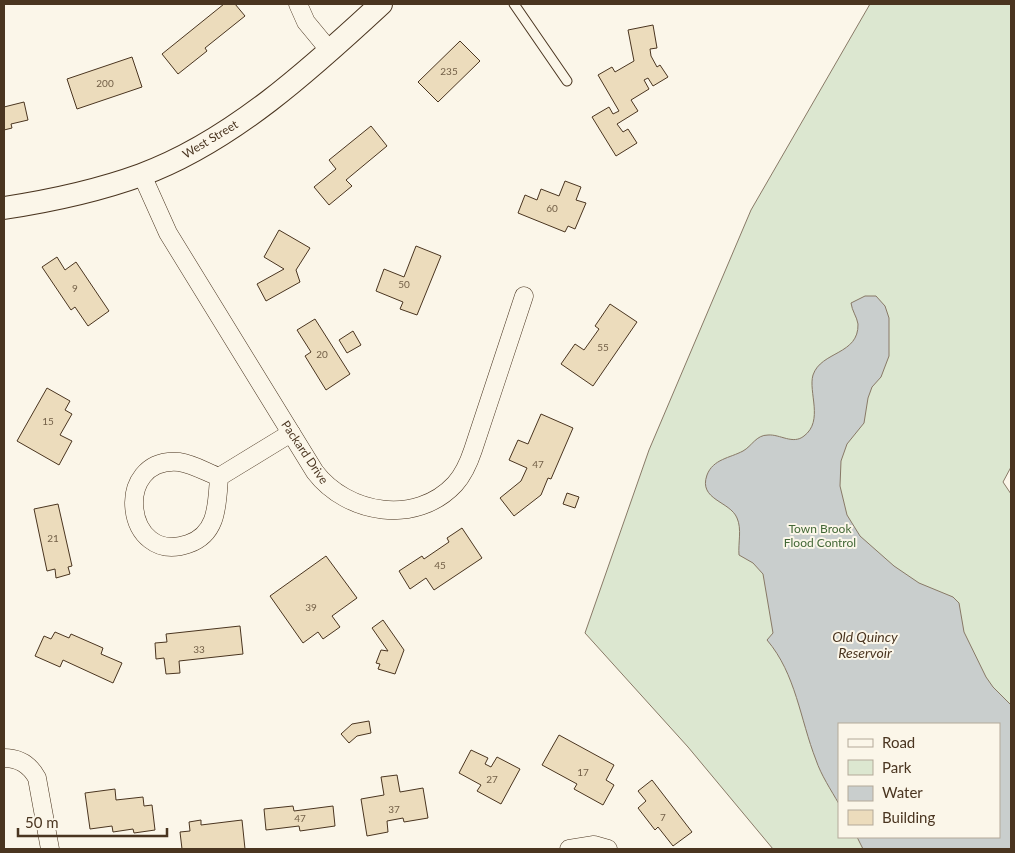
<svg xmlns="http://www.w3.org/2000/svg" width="1015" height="853" font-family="Lato,sans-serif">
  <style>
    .green { fill: #dce7d0; stroke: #887966; fill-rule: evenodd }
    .water { fill: #c9cecd; stroke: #887966 }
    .building { fill: #ecdcbc; stroke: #4a3520 }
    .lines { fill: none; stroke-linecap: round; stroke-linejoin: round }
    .service-casing { stroke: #4a3520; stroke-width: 11 }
    .minor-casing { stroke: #4a3520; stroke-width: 19 }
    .tertiary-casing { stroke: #4a3520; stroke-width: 24 }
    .service { stroke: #fbf6e9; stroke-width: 9 }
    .minor { stroke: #fbf6e9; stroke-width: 18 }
    .tertiary { stroke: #fbf6e9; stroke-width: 22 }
    .labels { text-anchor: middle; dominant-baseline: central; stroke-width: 4; stroke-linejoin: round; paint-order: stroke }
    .number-label { font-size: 10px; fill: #725f47 }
    .street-label { font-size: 12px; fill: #4a3520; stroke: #fbf6e9 }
    .park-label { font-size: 12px; fill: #436837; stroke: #fbf6e9 }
    .water-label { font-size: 14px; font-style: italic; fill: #4a3520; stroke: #fbf6e9 }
  </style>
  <rect width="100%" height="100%" fill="#fbf6e9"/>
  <!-- green -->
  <path class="green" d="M870,4H1011V467L1003,482L1011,494V849H773L688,747L585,633L649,450L751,210ZM839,724H999V837H839Z"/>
  <!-- water -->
  <path class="water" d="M865,296H876L885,306L889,318V356L881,377L872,387L868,398L864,423L847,444L841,461L840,486L847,515L860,536L894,566L919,583L953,597L959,603L964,632L986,677L993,687L1011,705V849H863L857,837H999V724H839V804C831,790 821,775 816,760C800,719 796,674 767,640L773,633L763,574L753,563L739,555C738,543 742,529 737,518C730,501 698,500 707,475C713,459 730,458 743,451C752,446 756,435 768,435C780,434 793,445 804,436C824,421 808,392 813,375C821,351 859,355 858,324C857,317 852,311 851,303Z"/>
  <!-- building -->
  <g class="building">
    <path d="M224,4H235L245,16L205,48L207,51L178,74L162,54Z"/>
    <path d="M653,25L657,48L650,49L651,56L657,67L660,65L668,77L653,86L648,78L644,80L649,89L631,100L638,111L617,124L623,132L628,129L637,143L616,156L592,117L609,107L613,114L619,111L598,75L612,67L615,72L634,61L628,30Z"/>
    <path d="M460,41L480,61L438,102L418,82Z"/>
    <path d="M132,57L142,87L77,109L67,79Z"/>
    <path d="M24,102L28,120L11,124L12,128L4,130V107Z"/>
    <path d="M371,126L387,146L346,180L352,186L329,205L314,187L336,169L329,160Z"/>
    <path d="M565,181L581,187L576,200L586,203L575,229L568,226L565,232L518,213L525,195L537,200L541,189L559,196Z"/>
    <path d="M279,230L310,248L296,270L300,282L266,301L257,284L284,269L264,257Z"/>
    <path d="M416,246L441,256L417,315L400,309L403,302L376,291L384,269L404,277Z"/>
    <path d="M57,257L65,270L76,262L109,311L88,326L75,307L71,310L42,267Z"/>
    <path d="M610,304L637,322L593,386L561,364L575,344L584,350L599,329L595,326Z"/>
    <path d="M315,319L350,374L326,390L305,356L311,352L297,330Z"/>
    <path d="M353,331L361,345L347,353L339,340Z"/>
    <path d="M47,388L70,401L65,410L72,414L60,435L72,441L59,465L17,441Z"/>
    <path d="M541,414L573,428L551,479L548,478L541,495L514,516L500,498L521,481L527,468L509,460L518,440L528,444Z"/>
    <path d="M567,493L579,497L575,508L563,504Z"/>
    <path d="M58,504L72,566L68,567L70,574L56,578L55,569L47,571L34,509Z"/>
    <path d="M462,528L482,558L434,590L426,578L410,589L399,571L422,556L424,559L449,542L447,538Z"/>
    <path d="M326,556L357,598L332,616L340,627L323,639L318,632L303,643L270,596Z"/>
    <path d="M383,620L404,650L395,674L378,669L380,664L376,663L381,650L388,651L372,628Z"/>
    <path d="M240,626L243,654L179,661L180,673L166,674L164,658L156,659L155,643L167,642L166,634Z"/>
    <path d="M55,632L69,638L71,634L103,648L101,654L122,663L113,683L63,660L60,667L35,656L44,636L51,639Z"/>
    <path d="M369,721L371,733L357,736L349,743L341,734L352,724Z"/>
    <path d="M559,735L614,765L606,780L614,785L603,805L574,789L577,784L542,765Z"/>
    <path d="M471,750L488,758L485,764L491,767L497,757L520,769L501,804L477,791L481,785L459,773Z"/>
    <path d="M397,775L400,792L423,788L428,818L404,822L403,818L387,821L388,832L367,836L361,799L384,795L381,777Z"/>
    <path d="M652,780L692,832L673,846L658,827L655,830L638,808L646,801L638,791Z"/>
    <path d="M115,789L116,800L143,797L144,806L152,805L155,830L134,833L133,829L113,832L112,826L90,829L85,793Z"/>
    <path d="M293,806L294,811L333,806L335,826L300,831L299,826L266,830L264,809Z"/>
    <path d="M201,820V825L242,820L245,849H182L180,832L190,831L189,822Z"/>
  </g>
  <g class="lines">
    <!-- service casing -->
    <g class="service-casing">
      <path id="service" d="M514,4L567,81"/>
    </g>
    <!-- minor casing -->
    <g class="minor-casing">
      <g id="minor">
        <path d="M298,4L306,22L330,51"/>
        <path d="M142,175L168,233L315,472C347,514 416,526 455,484C464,474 469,462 473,450L524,296"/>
        <path d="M219,477C217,504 218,534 188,544C124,566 112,456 179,462C193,464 206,472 219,477L291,433"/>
        <path d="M4,758C19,758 30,765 37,778L50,849"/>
        <path d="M569,849L594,845L608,849"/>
      </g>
    </g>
    <!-- tertiary casing -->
    <g class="tertiary-casing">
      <path id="tertiary" d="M4,208C50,201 97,191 141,175C231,142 312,68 381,4"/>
    </g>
    <!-- service -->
    <use href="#service" class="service"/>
    <!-- minor -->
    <use href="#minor" class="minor"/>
    <!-- tertiary -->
    <use href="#tertiary" class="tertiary"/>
  </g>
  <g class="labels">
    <!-- number labels -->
    <g class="number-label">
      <text x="449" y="71">235</text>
      <text x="105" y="83">200</text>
      <text x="552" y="208">60</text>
      <text x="404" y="284">50</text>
      <text x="75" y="288">9</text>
      <text x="603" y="347">55</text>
      <text x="322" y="354">20</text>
      <text x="48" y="421">15</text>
      <text x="538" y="464">47</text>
      <text x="53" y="538">21</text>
      <text x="440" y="565">45</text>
      <text x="311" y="607">39</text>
      <text x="199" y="649">33</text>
      <text x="583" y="772">17</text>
      <text x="492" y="779">27</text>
      <text x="394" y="809">37</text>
      <text x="663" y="817">7</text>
      <text x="300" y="818">47</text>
    </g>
    <!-- street labels -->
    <g class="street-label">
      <text transform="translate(210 139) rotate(-31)">West Street</text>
      <text transform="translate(305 452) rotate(56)">Packard Drive</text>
    </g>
    <!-- park labels -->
    <g class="park-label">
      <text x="820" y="528">Town Brook<tspan x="820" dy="14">Flood Control</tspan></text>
    </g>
    <!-- water labels -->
    <g class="water-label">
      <text x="865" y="636">Old Quincy<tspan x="865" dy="16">Reservoir</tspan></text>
    </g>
  </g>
  <!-- border -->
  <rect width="1015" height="853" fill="none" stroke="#4a3520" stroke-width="10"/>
  <!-- legend -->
  <rect x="838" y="723" width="162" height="115" fill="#fbf6e9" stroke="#b4a999"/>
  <rect x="848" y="739" width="25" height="8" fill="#fbf6e9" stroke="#b4a999"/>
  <text x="882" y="748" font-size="15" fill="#4a3520">Road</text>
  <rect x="848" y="760" width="25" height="15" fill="#dce7d0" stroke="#b4a999"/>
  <text x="882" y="773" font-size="15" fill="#4a3520">Park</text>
  <rect x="848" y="786" width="25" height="15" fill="#c9cecd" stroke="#b4a999"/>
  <text x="882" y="798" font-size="15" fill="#4a3520">Water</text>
  <rect x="848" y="810" width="25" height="15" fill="#ecdcbc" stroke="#b4a999"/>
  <text x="882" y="823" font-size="15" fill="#4a3520">Building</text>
  <!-- scale -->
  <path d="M18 828v8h149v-8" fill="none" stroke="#4a3520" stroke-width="2.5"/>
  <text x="25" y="828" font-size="15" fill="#4a3520" stroke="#fbf6e9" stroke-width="4" paint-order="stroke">50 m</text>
</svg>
